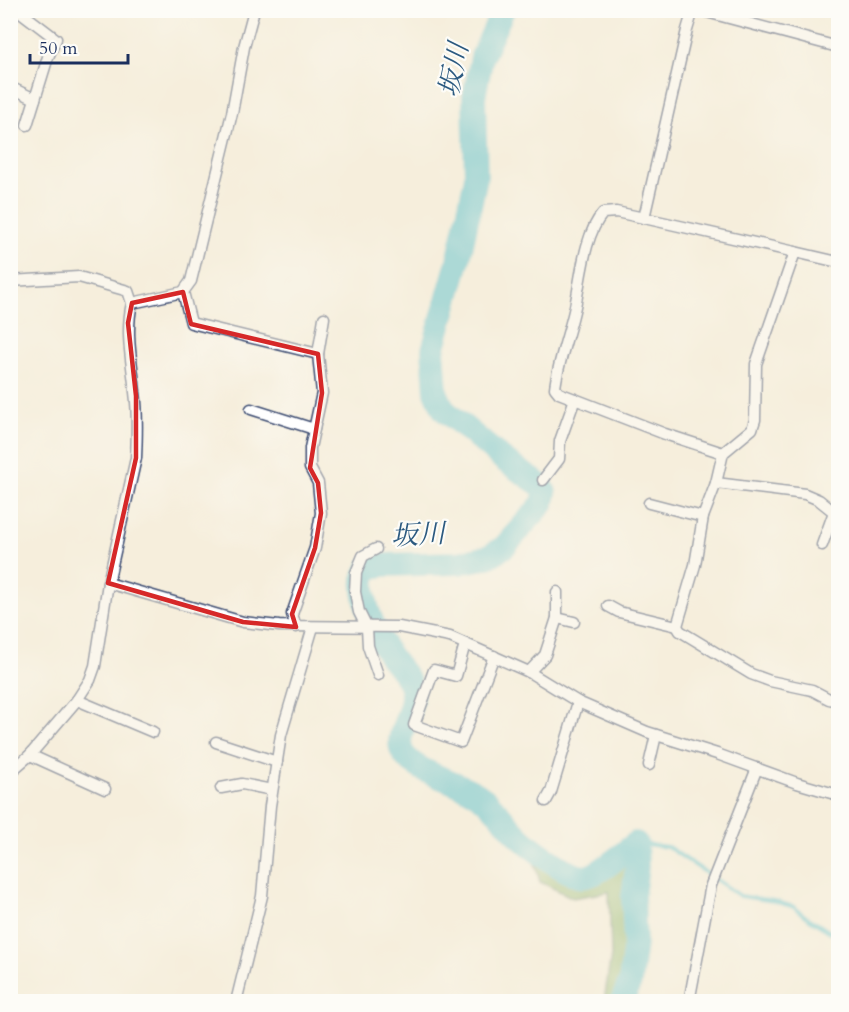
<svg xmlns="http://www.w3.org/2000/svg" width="849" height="1012" font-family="Cardo,'Noto Serif JP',serif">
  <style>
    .forest { fill: #8ab46b; stroke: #527264; stroke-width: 1.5 }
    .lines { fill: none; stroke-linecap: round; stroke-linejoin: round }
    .stream { stroke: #53bece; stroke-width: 4 }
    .river { stroke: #53bece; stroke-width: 24 }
    .street-casing { stroke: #3c4c71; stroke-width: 13 }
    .street { stroke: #fff; stroke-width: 10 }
    .marked { fill: none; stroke: #d62828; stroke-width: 4.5; stroke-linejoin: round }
    .labels { text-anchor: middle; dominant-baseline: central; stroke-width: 4.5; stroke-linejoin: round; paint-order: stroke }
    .water-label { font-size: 27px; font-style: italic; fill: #2c5a80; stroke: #fdfcf7 }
  </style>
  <rect width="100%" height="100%" fill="#fdfcf7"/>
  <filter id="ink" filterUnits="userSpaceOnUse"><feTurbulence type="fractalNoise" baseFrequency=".0167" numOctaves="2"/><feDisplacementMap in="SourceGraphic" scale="12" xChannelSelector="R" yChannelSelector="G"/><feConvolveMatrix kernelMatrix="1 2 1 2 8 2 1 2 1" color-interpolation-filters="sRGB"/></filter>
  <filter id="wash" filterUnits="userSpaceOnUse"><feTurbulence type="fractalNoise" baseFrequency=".008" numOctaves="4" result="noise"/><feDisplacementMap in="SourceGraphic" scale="24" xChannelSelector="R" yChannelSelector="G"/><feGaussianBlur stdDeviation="1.35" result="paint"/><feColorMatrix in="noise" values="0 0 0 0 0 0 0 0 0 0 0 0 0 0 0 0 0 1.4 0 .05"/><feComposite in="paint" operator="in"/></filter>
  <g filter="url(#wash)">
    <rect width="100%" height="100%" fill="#f6eedc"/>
    <!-- forest -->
    <path class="forest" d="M532,854L568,877L588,883L629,854C628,900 637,962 612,1001H604L611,955L609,892L573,898L540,882Z"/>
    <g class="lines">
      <!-- stream -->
      <path class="stream" d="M636,843L668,847L740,896L774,901L794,907L805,916L838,937"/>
      <!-- river -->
      <path class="river" d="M503,10L482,57L474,97L476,177L459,258L433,350L436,392L444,410L505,461L542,486L545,493L543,503L504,547L488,557L459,563L383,565L369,568C367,572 364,576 364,580C362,602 376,635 388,653C394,663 404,672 409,682C422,708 388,736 405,756C419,773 456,781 477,794C495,805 506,824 522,839C532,848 566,873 579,876C594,881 623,852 636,843L637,867L633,896L635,943L630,982L622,1002"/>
    </g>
  </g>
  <g filter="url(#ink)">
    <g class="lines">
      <!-- street casing -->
      <g class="street-casing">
        <g id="street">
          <path d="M18,10L56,39L48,57L27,125"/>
          <path d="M693,10L687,30L644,218L616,212L603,213C583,236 581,282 574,311C568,337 558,362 555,388L559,393L665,434L723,453L716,483L703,517L695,565L677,626L680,631L751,674L770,681L812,690L829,699L838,701"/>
          <path d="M699,10L838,47"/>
          <path d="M10,87L35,99"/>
          <path d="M644,218L795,252L756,364L755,420L752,429L723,453"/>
          <path d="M795,252L838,262"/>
          <path d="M10,281L79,277L128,291L132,303"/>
          <path d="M183,292L191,323L318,354L322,393L310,448V468L318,483L321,513L315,548L292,614L296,627"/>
          <path d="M318,354L324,318"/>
          <path d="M251,409L314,429"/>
          <path d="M543,480L559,459L560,441L575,399"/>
          <path d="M716,483L805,494L819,500L834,512L822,545"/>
          <path d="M649,503L703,517"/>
          <path d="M376,549L363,556L356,573L355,592L359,612L367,628L368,646L378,675"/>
          <path d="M108,583L243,622L279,626L399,627L450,637L529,672L578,702L647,732L717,754L797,783L838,795"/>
          <path d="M608,606L619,612L677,626"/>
          <path d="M557,618L574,622"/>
          <path d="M465,644L456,676L434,670L414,725L461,742L494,656"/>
          <path d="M529,672L545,655L557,618V592"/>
          <path d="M77,700L153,732"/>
          <path d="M216,742L277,762"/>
          <path d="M30,755L105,789"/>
          <path d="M649,765L656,735"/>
          <path d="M10,778L16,767L30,755L77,700L90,680L95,666L108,583L136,458C137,436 138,414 135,392C132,361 125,334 132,303L183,292L191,281L232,113L244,47L254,10"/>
          <path d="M221,788L242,784L272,790"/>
          <path d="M546,801L551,792L578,702"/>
          <path d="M236,1002L262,896L270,806L281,735L313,627"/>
          <path d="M689,1002L711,885L757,768"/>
        </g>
      </g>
      <!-- street -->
      <use href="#street" class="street"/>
    </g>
  </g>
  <!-- marked area -->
  <path d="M0 0H849V1012H0ZM183,292L191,324L318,354L322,393L310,468L318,483L321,513L315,548L292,614L296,627L243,622L108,583L136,458V396L128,323L132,303Z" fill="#f6eedc" fill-opacity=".55" fill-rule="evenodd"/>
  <path class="marked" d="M183,292L191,324L318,354L322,393L310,468L318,483L321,513L315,548L292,614L296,627L243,622L108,583L136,458V396L128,323L132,303Z"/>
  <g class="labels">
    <!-- water labels -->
    <g class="water-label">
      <text transform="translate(454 70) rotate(-78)">坂川</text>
      <text transform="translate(418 535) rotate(-3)">坂川</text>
    </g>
  </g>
  <!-- margin -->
  <rect width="849" height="1012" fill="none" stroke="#fdfcf7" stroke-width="36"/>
  <!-- scale -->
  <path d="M30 54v9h98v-9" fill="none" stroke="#1b2f5e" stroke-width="3"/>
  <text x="39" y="54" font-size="18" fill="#1b2f5e" stroke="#fdfcf7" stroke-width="4.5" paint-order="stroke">50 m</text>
</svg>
